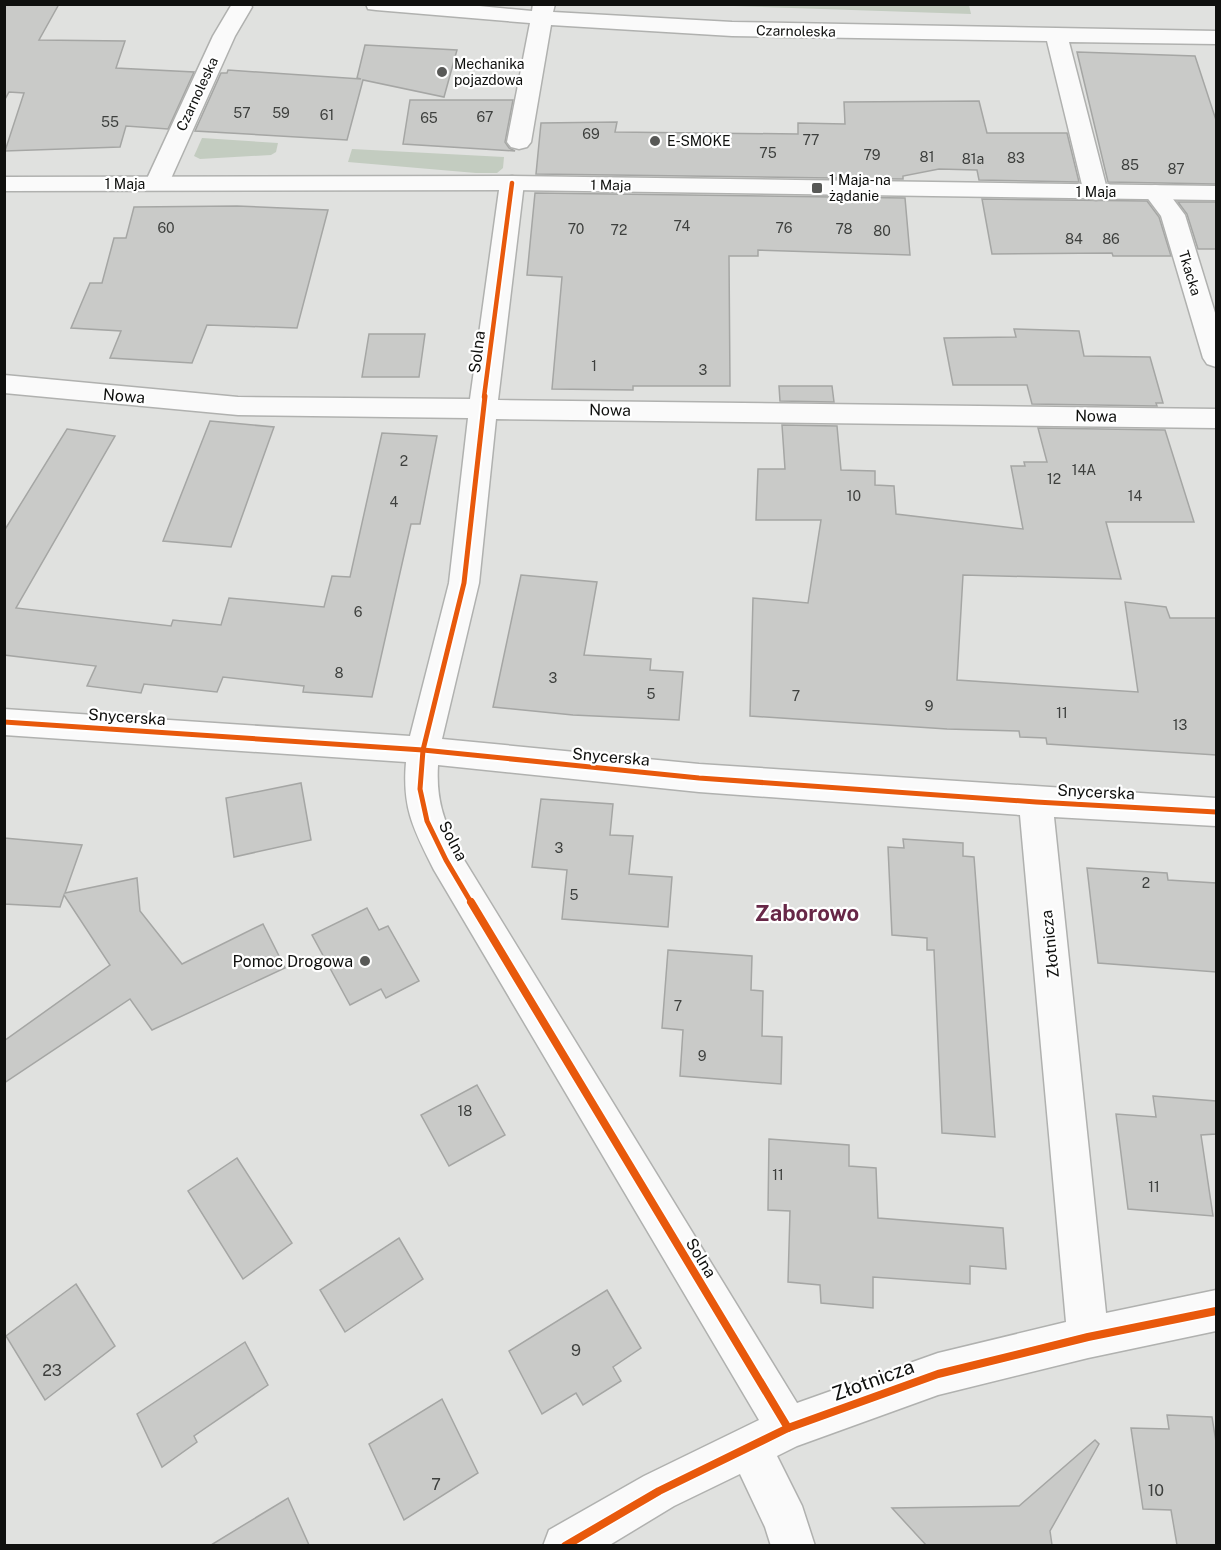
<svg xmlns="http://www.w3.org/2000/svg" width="1221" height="1550" font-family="'Public Sans',sans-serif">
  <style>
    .green { fill: #c3ccc0 }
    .building { fill: #c9cac8; stroke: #a5a6a4; stroke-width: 1.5 }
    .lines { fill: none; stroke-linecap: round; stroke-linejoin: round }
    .street-casing { stroke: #b0b1af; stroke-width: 3 }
    .secondary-casing { stroke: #b0b1af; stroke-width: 3 }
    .street { fill: #fafafa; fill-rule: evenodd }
    .secondary { fill: #fafafa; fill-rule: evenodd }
    .cycleway-far2-casing { stroke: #fff; stroke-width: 8 }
    .cycleway-far1-casing { stroke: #fff; stroke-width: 9 }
    .cycleway-casing { stroke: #fff; stroke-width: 11 }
    .cycleway-far2 { stroke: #e8590c; stroke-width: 4.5 }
    .cycleway-far1 { stroke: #e8590c; stroke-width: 5 }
    .cycleway { stroke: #e8590c; stroke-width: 8 }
    .poi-dot { fill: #585957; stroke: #fff; stroke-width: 2 }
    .labels { text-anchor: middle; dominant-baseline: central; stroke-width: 4.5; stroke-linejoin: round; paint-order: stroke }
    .far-street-label { font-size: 14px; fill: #0f100e; stroke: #fff }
    .far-poi-label { font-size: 14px; fill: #0f100e; stroke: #fff; text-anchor: start }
    .number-label { font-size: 14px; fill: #3e403e }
    .street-label { font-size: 16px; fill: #0f100e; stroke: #fff }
    .poi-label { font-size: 16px; fill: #0f100e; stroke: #fff; text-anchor: end }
    .near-number-label { font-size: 16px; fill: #3e403e }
    .near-street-label { font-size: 20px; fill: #0f100e; stroke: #fff }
    .district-label { font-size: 22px; font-weight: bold; fill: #672747; stroke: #fff }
  </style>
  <rect width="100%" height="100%" fill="#e0e1df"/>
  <!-- green -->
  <g class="green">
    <path d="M969,5L971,14L703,5L969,4Z"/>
    <path d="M202,138L278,143L276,152L271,155L200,159L194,156Z"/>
    <path d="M352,149L504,157L503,168L497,173H476L348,162Z"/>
  </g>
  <!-- building -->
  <g class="building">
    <path d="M4,4H59L39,40L125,41L116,68L194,72L168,129L126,126L120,147L5,151L24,93L9,92L4,101Z"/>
    <path d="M365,45L457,50L444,97L363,80L347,140L195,131L221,73H227L228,70L361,79L357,78Z"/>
    <path d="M1077,52L1195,56L1216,120V184L1108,182Z"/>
    <path d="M410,100H513L505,142L509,148L515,151L403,144Z"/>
    <path d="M979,101L987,133H1067L1079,182L979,180L977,170L939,169L903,176V179L536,174L541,123L617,122L615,132L798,134V123L845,124L844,102Z"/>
    <path d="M535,193L905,198L910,255L758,250V256H729L730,386H633V390L552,389L562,277L527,275Z"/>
    <path d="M982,199L1147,201L1159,217L1171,256H1113L1112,253L992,254Z"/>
    <path d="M1178,202H1216V249H1198L1187,214Z"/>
    <path d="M237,206L328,210L297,328L207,325L192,363L110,358L121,331L71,328L90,283H102L114,238H126L134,207Z"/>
    <path d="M1014,329L1079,331L1084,356L1150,357L1163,403H1156L1157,406L1032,404L1027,385H953L944,338L1016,337Z"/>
    <path d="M369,334H425L419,377H362Z"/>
    <path d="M779,386H832L834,402L780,401Z"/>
    <path d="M210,421L274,427L231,547L163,541Z"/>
    <path d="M782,425L837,426L841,470L875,471V485L894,486L896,514L1023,529L1011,466H1025L1024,462H1047L1038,428L1165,430L1194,522H1106L1121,579L963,575L957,680L1138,692L1125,602L1166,607L1170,618H1216V755L1047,744L1046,738L1020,737L1019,731L947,729L750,716L753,598L808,603L821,520H756L758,469H785Z"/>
    <path d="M67,429L115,436L16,608L171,626L173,620L221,625L229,598L324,607L332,576L350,577L382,433L437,436L420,524H411L372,697L303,692L304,686L223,677L217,692L144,684L141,693L87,686L96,666L4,655V531Z"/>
    <path d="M521,575L597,582L584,655L651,659L650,670L683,672L679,720L573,715L493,707Z"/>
    <path d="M301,783L311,840L234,857L226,798Z"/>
    <path d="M541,799L613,804L610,835L633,836L629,874L672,877L668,927L562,919L567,870L532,867Z"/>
    <path d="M4,838L82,845L65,893L137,878L140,911L182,964L263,924L285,968L152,1030L130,999L4,1083V1041L110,965L64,895L60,907L4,904Z"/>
    <path d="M903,839L963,843V856L974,857L995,1137L942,1133L934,950H927V938L892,935L888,847L904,848Z"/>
    <path d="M1087,868L1167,873L1168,880L1216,883V972L1098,963Z"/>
    <path d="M367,908L379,930L388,926L419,981L386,998L381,989L350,1005L312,935Z"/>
    <path d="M668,950L752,956L751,990L763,991L762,1036L782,1037L781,1084L680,1076L683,1030L662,1028Z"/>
    <path d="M477,1085L505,1135L449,1166L421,1115Z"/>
    <path d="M1153,1096L1216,1101V1134L1201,1135L1213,1216L1128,1209L1116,1114L1156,1117Z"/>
    <path d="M769,1139L849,1145V1166L876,1168L878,1218L1003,1228L1006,1269L970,1266V1284L873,1277V1308L821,1303L820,1285L788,1282L790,1211L768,1210Z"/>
    <path d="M237,1158L292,1243L243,1279L188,1191Z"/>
    <path d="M399,1238L423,1279L345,1332L320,1290Z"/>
    <path d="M76,1284L115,1346L45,1400L6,1336Z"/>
    <path d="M607,1290L641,1348L613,1367L621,1381L583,1405L576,1393L542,1414L509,1351Z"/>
    <path d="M245,1342L268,1385L194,1436L197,1442L162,1467L137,1414Z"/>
    <path d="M442,1399L478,1473L404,1520L369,1444Z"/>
    <path d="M1167,1415L1212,1417L1216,1442V1545H1177L1171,1510L1143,1509L1131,1428L1169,1429Z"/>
    <path d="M1095,1440L1099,1444L1050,1531L1052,1545H926L892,1508L1019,1506Z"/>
    <path d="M288,1498L309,1545H211Z"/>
  </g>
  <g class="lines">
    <!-- street casing -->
    <g class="street-casing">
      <g id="street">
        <path d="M232,4H250L252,7L235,36L169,183L166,188L157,190L148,188L145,183L213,36Z"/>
        <path d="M366,4H459L532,11L533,4H555L553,12L732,22L1216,31V44L1069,42L1108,193L1105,198L1096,200L1087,198L1084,193L1047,41L732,36L551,25L531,142L527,147L519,149L511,147L507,142L530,23L376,10L368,9Z"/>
        <path d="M512,176L521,178L524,183L498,400L1216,409V428L496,419L479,583L442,739L699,764L1216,798V826L1054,817L1106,1313L1216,1290V1331L1088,1358L938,1395L797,1446L777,1456L802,1506L815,1546H771L765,1527L740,1474L674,1506L608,1546H543L549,1530L644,1476L759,1420L434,870C414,830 402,809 406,762L4,735V709L410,736L449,583L468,418L238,415L4,393V375L238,397L470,399L500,183L503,178ZM438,765L699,792L1020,815L1066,1322L938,1353L797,1403L458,850C443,819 436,799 438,765Z"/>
        <path d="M1155,185L1164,187L1185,215L1216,316V367L1207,364L1203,358L1161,216L1143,192L1146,187Z"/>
      </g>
    </g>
    <!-- secondary casing -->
    <g class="secondary-casing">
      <path id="secondary" d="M512,176L1216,186V200L512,190L4,191V177Z"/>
    </g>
    <!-- street -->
    <use href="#street" class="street"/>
    <!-- secondary -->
    <use href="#secondary" class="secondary"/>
    <!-- cycleway-far2 casing -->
    <g class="cycleway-far2-casing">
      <path id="cycleway-far2" d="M484,397L512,183"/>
    </g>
    <!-- cycleway-far1 casing -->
    <g class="cycleway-far1-casing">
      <g id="cycleway-far1">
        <path d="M4,722L423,750L699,778L1036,802L1216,812"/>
        <path d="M472,904L446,860L427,821L420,789L423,750L464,583L485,396"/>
      </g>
    </g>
    <!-- cycleway casing -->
    <g class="cycleway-casing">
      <g id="cycleway">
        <path d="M471,902L788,1428"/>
        <path d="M565,1546L659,1491L788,1428L938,1374L1088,1337L1216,1311"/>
      </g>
    </g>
    <!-- cycleway-far2 -->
    <use href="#cycleway-far2" class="cycleway-far2"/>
    <!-- cycleway-far1 -->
    <use href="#cycleway-far1" class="cycleway-far1"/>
    <!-- cycleway -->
    <use href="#cycleway" class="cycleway"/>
  </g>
  <!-- markers -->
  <g class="poi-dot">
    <circle cx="442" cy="72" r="6"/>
    <circle cx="655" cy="141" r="6"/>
    <rect x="811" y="182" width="12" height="12" rx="3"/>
    <circle cx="365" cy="961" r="6"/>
  </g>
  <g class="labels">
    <!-- far-street labels -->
    <g class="far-street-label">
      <text transform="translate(796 31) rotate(1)">Czarnoleska</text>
      <text transform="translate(197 94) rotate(-65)">Czarnoleska</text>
      <text x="125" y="184">1 Maja</text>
      <text transform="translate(611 185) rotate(1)">1 Maja</text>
      <text x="1096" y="192">1 Maja</text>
      <text transform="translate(1190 273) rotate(73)">Tkacka</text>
    </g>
    <!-- far-poi labels -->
    <g class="far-poi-label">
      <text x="454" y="64">Mechanika<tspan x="454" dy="16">pojazdowa</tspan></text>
      <text x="667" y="141">E-SMOKE</text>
      <text x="829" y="180">1 Maja-na<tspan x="829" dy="16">żądanie</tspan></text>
    </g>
    <!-- number labels -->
    <g class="number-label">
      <text x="242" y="113">57</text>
      <text x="281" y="113">59</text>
      <text x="327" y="115">61</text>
      <text x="485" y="117">67</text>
      <text x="429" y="118">65</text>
      <text x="110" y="122">55</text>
      <text x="591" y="134">69</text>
      <text x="811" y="140">77</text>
      <text x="768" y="153">75</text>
      <text x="872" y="155">79</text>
      <text x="927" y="157">81</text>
      <text x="1016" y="158">83</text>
      <text x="973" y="159">81a</text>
      <text x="1130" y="165">85</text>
      <text x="1176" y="169">87</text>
      <text x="682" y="226">74</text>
      <text x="166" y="228">60</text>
      <text x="784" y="228">76</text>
      <text x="576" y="229">70</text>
      <text x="844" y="229">78</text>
      <text x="619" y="230">72</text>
      <text x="882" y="231">80</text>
      <text x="1074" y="239">84</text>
      <text x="1111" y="239">86</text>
      <text x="594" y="366">1</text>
      <text x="703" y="370">3</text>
      <text x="404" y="461">2</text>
      <text x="1084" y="470">14A</text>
      <text x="1054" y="479">12</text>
      <text x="854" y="496">10</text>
      <text x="1135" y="496">14</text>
      <text x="394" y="502">4</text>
      <text x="358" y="612">6</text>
      <text x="339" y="673">8</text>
      <text x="553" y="678">3</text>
      <text x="651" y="694">5</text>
      <text x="796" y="696">7</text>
      <text x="929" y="706">9</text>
      <text x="1062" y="713">11</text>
      <text x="1180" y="725">13</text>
      <text x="559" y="848">3</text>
      <text x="1146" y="883">2</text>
      <text x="574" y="895">5</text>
      <text x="678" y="1006">7</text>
      <text x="702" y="1056">9</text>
      <text x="465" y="1111">18</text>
      <text x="778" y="1175">11</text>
      <text x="1154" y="1187">11</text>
    </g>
    <!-- street labels -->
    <g class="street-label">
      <text transform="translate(477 352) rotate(-83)">Solna</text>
      <text transform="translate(124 396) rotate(5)">Nowa</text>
      <text transform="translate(610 410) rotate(1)">Nowa</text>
      <text transform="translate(1096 416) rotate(1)">Nowa</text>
      <text transform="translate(127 717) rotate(4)">Snycerska</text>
      <text transform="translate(611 757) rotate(5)">Snycerska</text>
      <text transform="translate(1096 792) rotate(3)">Snycerska</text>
      <text transform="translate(453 841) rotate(62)">Solna</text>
      <text transform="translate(1050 944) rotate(-96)">Złotnicza</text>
      <text transform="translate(701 1258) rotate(59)">Solna</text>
    </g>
    <!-- poi labels -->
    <g class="poi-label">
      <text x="353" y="961">Pomoc Drogowa</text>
    </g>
    <!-- near-number labels -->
    <g class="near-number-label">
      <text x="576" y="1350">9</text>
      <text x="52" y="1370">23</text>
      <text x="436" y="1484">7</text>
      <text x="1156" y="1490">10</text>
    </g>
    <!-- near-street labels -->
    <g class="near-street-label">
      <text transform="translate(873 1380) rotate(-20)">Złotnicza</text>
    </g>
    <!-- district labels -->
    <g class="district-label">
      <text x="807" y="913">Zaborowo</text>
    </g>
  </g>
  <!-- border -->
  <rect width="1221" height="1550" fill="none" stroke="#0f100e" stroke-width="12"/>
</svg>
